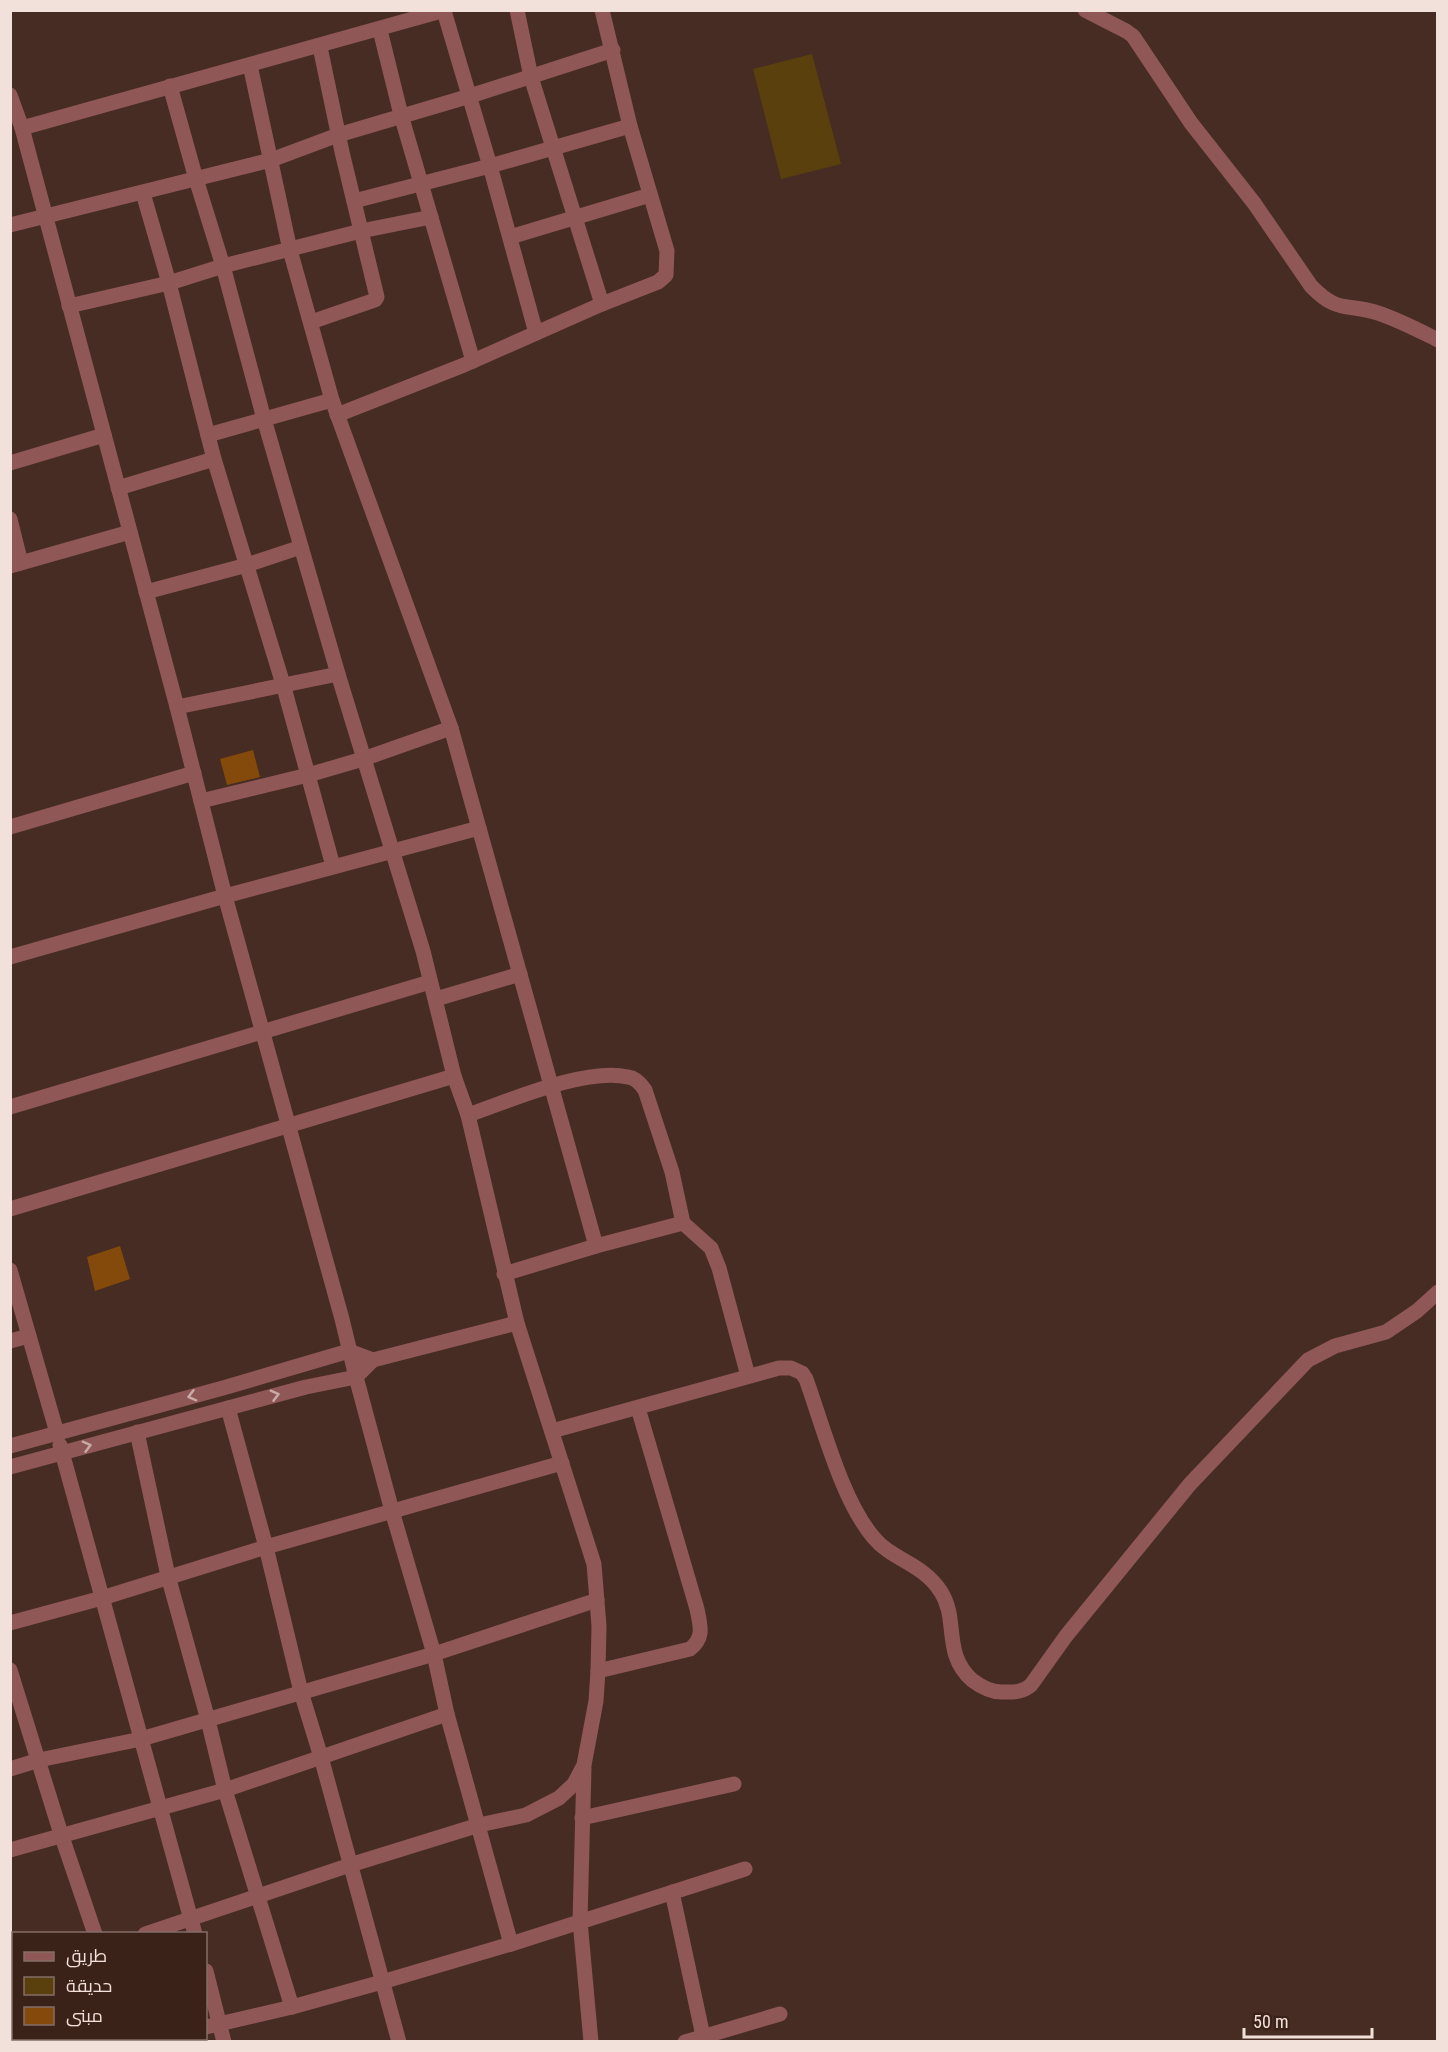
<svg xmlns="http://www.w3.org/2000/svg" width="1448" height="2052" font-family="'Roboto Condensed',Cairo,sans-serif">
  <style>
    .green { fill: #5a400d }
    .building { fill: #844a0b }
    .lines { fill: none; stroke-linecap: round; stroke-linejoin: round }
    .minor { stroke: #8f5756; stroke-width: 15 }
    .tertiary { stroke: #8f5756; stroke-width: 15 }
    .oneway { stroke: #caaaa6 }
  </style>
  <rect width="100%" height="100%" fill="#462c23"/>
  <!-- green -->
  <path class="green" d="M812,54L841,164L781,179L753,69Z"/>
  <!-- building -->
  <g class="building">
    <path d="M253,750L260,777L227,785L220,759Z"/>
    <path d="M120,1246L130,1279L95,1291L87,1257Z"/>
  </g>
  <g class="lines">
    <!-- minor -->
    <g class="minor">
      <path d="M517,10L531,77L602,304"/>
      <path d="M1085,10L1126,31L1133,36L1191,123L1254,203L1311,286C1338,314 1346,303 1378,313C1399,320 1418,330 1438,340"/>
      <path d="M444,11L490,166L536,333"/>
      <path d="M380,30L401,115L473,361"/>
      <path d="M250,65L290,250L332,400L451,728L596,1246L504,1274"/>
      <path d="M22,128L445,10"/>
      <path d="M143,193L169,283L214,459L283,684L333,866"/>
      <path d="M354,201L490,166L630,126"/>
      <path d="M10,225L271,160L338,135L470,96L613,50"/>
      <path d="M510,237L650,195"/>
      <path d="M69,306L169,283L223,266L361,231L431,217"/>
      <path d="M311,322L375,300L377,297L342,152L320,47"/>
      <path d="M337,415L464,365L602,304L658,282L666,275L667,251L630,126L602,10"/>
      <path d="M208,435L332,400"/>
      <path d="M10,463L104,435"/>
      <path d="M118,488L214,459"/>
      <path d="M10,519L21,563"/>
      <path d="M10,566L130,532"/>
      <path d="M146,592L247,565L301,547"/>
      <path d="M177,707L338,674"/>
      <path d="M201,801L308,775L363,759L451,728"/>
      <path d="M10,827L194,773"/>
      <path d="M10,957L225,896L479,828"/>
      <path d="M436,999L520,974"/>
      <path d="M10,1107L430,982"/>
      <path d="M468,1115C509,1101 586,1067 628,1077C636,1078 641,1084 645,1090L672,1172L683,1223L596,1246"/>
      <path d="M10,1209L454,1076"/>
      <path d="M683,1223L711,1248L719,1268L748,1376"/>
      <path d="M10,1270L57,1433"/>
      <path d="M10,1341L29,1336"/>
      <path d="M373,1360L517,1323"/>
      <path d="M356,1377L392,1511L434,1654L447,1714L511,1944"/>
      <path d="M228,1408L266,1547L301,1692L321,1757L399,2042"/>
      <path d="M552,1431L779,1368H791L802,1373L806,1379C823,1426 842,1501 874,1538C892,1560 924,1564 941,1592C959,1620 942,1653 972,1680C980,1686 990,1692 1001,1692C1013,1692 1022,1693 1031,1685L1066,1636L1190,1484L1308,1360L1335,1346L1386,1332L1417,1311L1438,1292"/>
      <path d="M137,1432L168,1576L208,1720L225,1790L292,2007"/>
      <path d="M10,1623L102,1598L266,1547L562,1463"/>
      <path d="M10,1670L61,1834L95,1934"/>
      <path d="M598,1671L690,1649C705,1637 700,1625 697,1609L638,1408"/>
      <path d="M584,1768L580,1921L591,2042"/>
      <path d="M10,1769L39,1760L141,1739L434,1654L597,1600"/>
      <path d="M582,1818L734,1784"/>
      <path d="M10,1850L225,1790L447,1714"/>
      <path d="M672,1892L703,2036"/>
      <path d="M145,1934L350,1865L479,1825L526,1815L559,1798L574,1784L584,1765L596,1701L598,1671L599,1626L594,1564L517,1323L468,1115L454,1076L423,951L338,674L264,419L223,266L196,179L170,86"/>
      <path d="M10,1978L14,1989"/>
      <path d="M206,2027L292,2007L382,1982L511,1944L745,1869"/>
      <path d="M27,2038L28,2042"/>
      <path d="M122,2038L123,2042"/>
      <path d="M159,2042L169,2038"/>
      <path d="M685,2042L780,2014"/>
    </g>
    <!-- tertiary -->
    <g class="tertiary">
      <path d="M10,95L22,128L177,707L225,896L342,1319L356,1377"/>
      <path d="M60,1445L195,1934"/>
      <path d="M10,1446L223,1388L349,1351L373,1360L356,1377L306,1387L10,1467"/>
      <path d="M206,1971L224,2042"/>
    </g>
  </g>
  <!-- one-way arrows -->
  <defs><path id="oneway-chevron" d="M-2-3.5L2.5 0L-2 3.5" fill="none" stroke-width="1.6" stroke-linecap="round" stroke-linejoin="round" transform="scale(1.5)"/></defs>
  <g class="oneway">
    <use href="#oneway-chevron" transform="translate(275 1395) rotate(-15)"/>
    <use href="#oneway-chevron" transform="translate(192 1396) rotate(165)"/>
    <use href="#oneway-chevron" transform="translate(87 1446) rotate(-15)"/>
  </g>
  <!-- border -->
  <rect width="1448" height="2052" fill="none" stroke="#f2e1db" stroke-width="24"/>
  <!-- legend -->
  <rect x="12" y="1932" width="195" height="108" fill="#3b2219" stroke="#846e67" stroke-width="1.5"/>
  <rect x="24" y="1952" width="30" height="9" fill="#8f5756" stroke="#846e67" stroke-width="1.5"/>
  <text x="66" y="1962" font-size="18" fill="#f2e1db">طريق</text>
  <rect x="24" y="1977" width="30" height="18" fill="#5a400d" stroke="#846e67" stroke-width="1.5"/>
  <text x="66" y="1992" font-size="18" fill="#f2e1db">حديقة</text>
  <rect x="24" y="2007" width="30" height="18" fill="#844a0b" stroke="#846e67" stroke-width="1.5"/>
  <text x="66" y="2022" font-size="18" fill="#f2e1db">مبنى</text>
  <!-- scale -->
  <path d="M1244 2028v9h128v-9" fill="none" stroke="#f2e1db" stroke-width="3"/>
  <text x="1253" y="2028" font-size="18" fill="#f2e1db" stroke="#3b2219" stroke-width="4.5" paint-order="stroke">50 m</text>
</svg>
